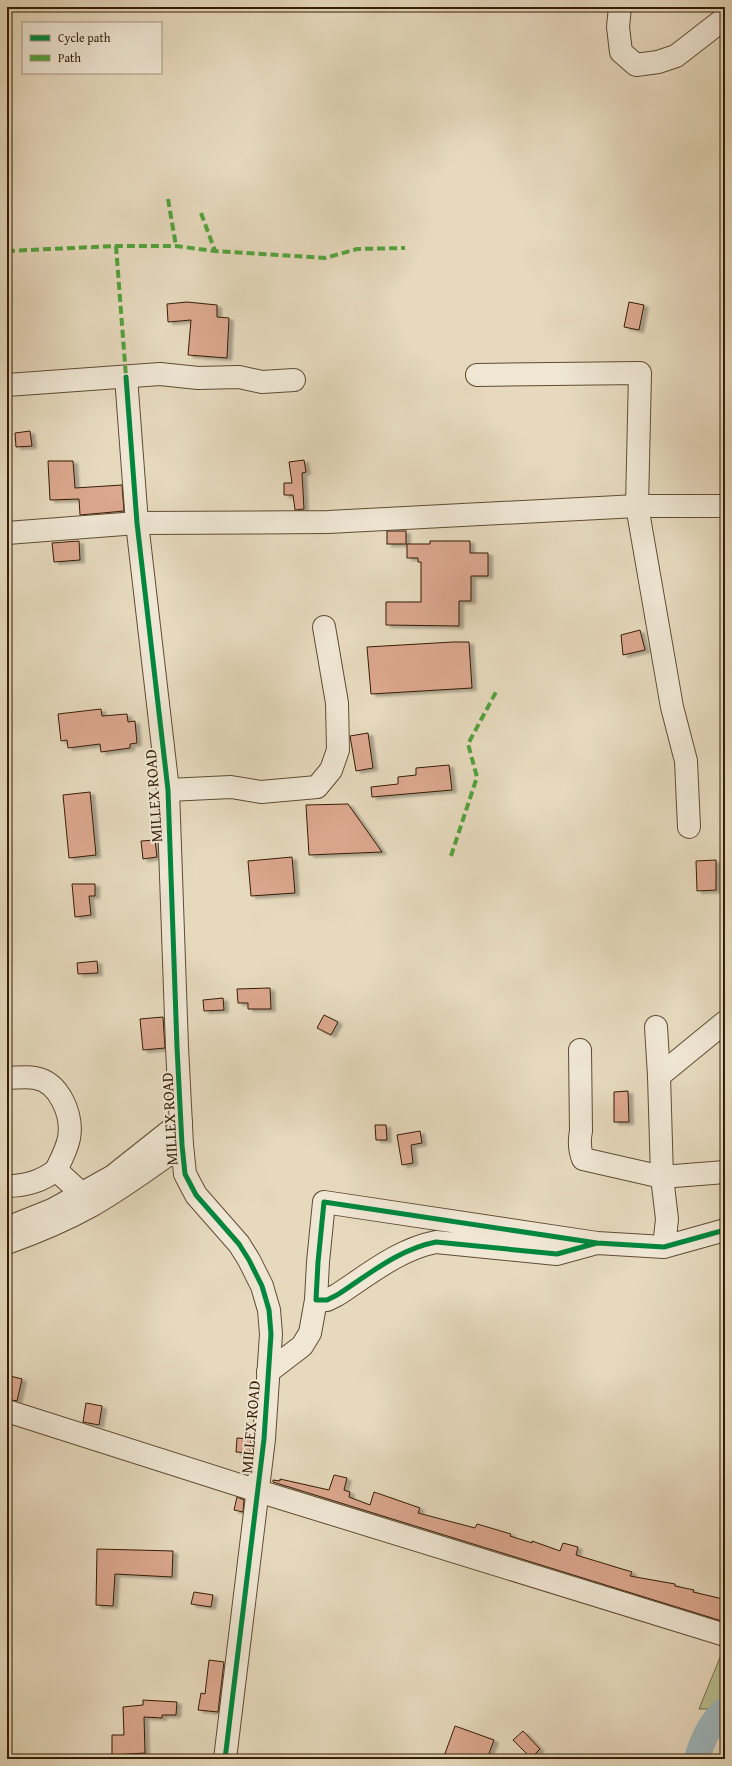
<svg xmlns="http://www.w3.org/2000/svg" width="732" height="1766" font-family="'Gentium Book Plus',serif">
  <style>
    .green { fill: #b8be8f; stroke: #766e4a }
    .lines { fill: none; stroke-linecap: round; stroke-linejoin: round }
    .river { stroke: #9db7be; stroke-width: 26 }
    .building { fill: #dba78e; stroke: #351d04; filter: url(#shadow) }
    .minor-casing { stroke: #614c32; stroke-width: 24 }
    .minor { stroke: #efe6d4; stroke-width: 22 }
    .quiet { stroke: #53a23d; stroke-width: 4; stroke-dasharray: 8 4; stroke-linecap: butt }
    .cycleway-casing { stroke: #efe6d4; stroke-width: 8 }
    .cycleway { stroke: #00873e; stroke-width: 5 }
    .labels { text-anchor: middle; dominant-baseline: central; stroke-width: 4; stroke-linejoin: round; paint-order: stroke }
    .street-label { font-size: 16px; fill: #351d04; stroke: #efe6d4 }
  </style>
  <defs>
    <filter id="shadow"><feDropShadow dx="4.5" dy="2.5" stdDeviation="1" flood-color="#0004"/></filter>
  </defs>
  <rect width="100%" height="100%" fill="#e6d9bd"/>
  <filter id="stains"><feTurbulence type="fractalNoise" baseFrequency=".005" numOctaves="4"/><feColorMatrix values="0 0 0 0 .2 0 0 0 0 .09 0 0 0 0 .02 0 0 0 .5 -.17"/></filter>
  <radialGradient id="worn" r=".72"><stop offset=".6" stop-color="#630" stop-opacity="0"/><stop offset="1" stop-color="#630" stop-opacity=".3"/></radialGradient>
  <!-- green -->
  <path class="green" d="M725,1653V1697L712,1709H699L721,1655Z"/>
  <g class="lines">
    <!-- river -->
    <path class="river" d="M697,1759C702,1741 710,1722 725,1710"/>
  </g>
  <!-- building -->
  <g class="building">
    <path d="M187,302L217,305V317L229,318L227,358L188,355L191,320L168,322L167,304Z"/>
    <path d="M629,302L644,305L639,330L624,327Z"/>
    <path d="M30,431L32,446L16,447L15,433Z"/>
    <path d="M304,460L306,472L302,473L304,509L295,510L293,495H284V483H292L289,462Z"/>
    <path d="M48,461H73L75,488L122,485L124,511L80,515L79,499L50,500Z"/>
    <rect x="387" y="531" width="19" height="13"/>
    <path d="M79,541L80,560L54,562L52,543Z"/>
    <path d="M430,541H470V553H488V576H471V601H459V626L386,625V602H421V562H418V558H407V544H430Z"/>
    <path d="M640,630L645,650L623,655L621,635Z"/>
    <path d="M453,642H469L472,688L371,694L367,647Z"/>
    <path d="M101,709L102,716L127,714L128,722L135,721L137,743L130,744V748L101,752L100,744L68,748L67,740L61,741L58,714Z"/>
    <path d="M368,733L373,768L356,771L350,736Z"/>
    <path d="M449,765L452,790L372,797L371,787L398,784V777L416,775V768Z"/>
    <path d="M90,792L96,855L69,858L63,795Z"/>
    <path d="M348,804L382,852L309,855L306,805Z"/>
    <path d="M155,840L157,857L143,859L141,841Z"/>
    <path d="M292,857L295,893L251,896L248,861Z"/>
    <path d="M716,860V890L697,891L696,861Z"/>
    <path d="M72,884H95V896H89L91,915L75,917Z"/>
    <path d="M97,961L98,973L78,974L77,963Z"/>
    <path d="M270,988L271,1009H248V1003H238L237,989Z"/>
    <path d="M223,998L224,1010L204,1011L203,1000Z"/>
    <path d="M324,1015L338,1022L331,1035L317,1028Z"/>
    <path d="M163,1017L165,1048L143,1050L140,1019Z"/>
    <path d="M628,1091L629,1122H614V1092Z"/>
    <path d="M375,1125H386L387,1140H376Z"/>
    <path d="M420,1131L422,1143L411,1145L413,1163L402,1165L397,1135Z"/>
    <path d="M10,1376L22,1379L17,1401L7,1399V1390Z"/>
    <path d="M86,1403L102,1406L99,1425L83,1422Z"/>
    <path d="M237,1438L251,1439L250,1453L236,1452Z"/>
    <path d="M334,1475L347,1478L344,1490L350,1492L349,1497L370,1505L374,1492L420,1508L418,1513L475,1528L477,1524L511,1534L510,1536L532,1543V1541L560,1551L563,1543L578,1547L576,1555L632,1572L630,1576L675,1584V1586L694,1590L693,1592L723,1599L725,1601V1622L273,1482V1480L280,1481V1479L329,1490Z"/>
    <path d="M237,1497L244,1500L243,1512L234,1510Z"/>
    <path d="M97,1549L173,1551L172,1577L115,1574L113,1606L96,1605Z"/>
    <path d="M194,1592L213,1595L211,1607L191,1604Z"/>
    <path d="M209,1660L224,1662L218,1712L198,1710L201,1693L205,1694Z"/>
    <path d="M143,1700L177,1702L176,1715H162V1718L144,1717L145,1753L112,1755V1735H124L123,1707L143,1705Z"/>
    <path d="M455,1726L494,1740L487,1759H443Z"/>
    <path d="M523,1731L540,1749L531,1758L513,1740Z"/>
  </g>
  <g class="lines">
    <!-- minor casing -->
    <g class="minor-casing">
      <g id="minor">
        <path d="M620,7L618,27L621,52L636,65L658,62L676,56L725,18"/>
        <path d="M477,375L640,373L637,506L672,707L686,761L689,827"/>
        <path d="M126,377L137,523L168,790L177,1047L182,1145L185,1174L196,1195L239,1244L249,1260L262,1286L269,1310L271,1334L264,1439L225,1759"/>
        <path d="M7,385L160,374L198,378L239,377L262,382L294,380"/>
        <path d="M7,533L137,523L328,522L637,506H725"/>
        <path d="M168,790L231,787L261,792L317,787L331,770L338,750L337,703L324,627"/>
        <path d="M656,1027L659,1076L662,1177L667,1219L664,1247"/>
        <path d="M580,1050L581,1131C579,1141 579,1149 583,1159L662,1177L725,1172"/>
        <path d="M659,1076L725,1022"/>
        <path d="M7,1078C16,1078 27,1076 35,1078C60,1082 73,1116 69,1138C67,1149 61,1160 56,1170"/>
        <path d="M7,1186C25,1186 41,1182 56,1170L81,1193"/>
        <path d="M7,1228L52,1210L113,1176L181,1122"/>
        <path d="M7,1243C35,1233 64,1221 91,1206C123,1188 152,1166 182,1145"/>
        <path d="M597,1243L324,1202L318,1262L316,1300H327L337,1295C368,1275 399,1249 436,1242L557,1254L597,1243L664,1247L725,1230"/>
        <path d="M268,1372L302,1346L310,1333L316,1300"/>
        <path d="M7,1411L258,1491L725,1635"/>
      </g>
    </g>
    <!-- minor -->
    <use href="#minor" class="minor"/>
    <!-- quiet -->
    <g class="quiet">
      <path d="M168,199L176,246"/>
      <path d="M201,213L215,251"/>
      <path d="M116,246L126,377"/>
      <path d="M7,251L116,246H176L215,251L325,258L357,249L405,248"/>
      <path d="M451,856L477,777L468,744L496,692"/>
    </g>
    <!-- cycleway casing -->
    <g class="cycleway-casing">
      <g id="cycleway">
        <path d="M126,377L137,523L168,790L177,1047L182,1145L185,1174L196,1195L239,1244L249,1260L262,1286L269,1310L271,1334L264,1439L225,1759"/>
        <path d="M597,1243L324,1202L318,1262L316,1300H327L337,1295C368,1275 399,1249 436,1242L557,1254L597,1243L664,1247L725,1230"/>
      </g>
    </g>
    <!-- cycleway -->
    <use href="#cycleway" class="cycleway"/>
  </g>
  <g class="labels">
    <!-- street labels -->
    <g class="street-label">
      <text transform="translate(153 796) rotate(-94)">MILLEX ROAD</text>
      <text transform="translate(169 1119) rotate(-93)">MILLEX ROAD</text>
      <text transform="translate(250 1427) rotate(-85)">MILLEX ROAD</text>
    </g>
  </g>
  <!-- margin -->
  <rect width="732" height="1766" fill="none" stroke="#e6d9bd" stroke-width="24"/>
  <rect x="8" y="8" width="716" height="1750" fill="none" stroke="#351d04" stroke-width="2"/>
  <rect x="12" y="12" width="708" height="1742" fill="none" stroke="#351d04"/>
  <!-- legend -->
  <rect x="22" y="22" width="140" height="52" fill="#efe6d4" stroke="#a59681"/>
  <rect x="30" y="35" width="20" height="6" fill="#00873e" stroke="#a59681"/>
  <text x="58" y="42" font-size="12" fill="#351d04">Cycle path</text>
  <rect x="30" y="55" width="20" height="6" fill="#53a23d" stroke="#a59681"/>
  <text x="58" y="62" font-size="12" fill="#351d04">Path</text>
  <rect width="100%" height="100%" filter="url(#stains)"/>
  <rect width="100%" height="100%" fill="url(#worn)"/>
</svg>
